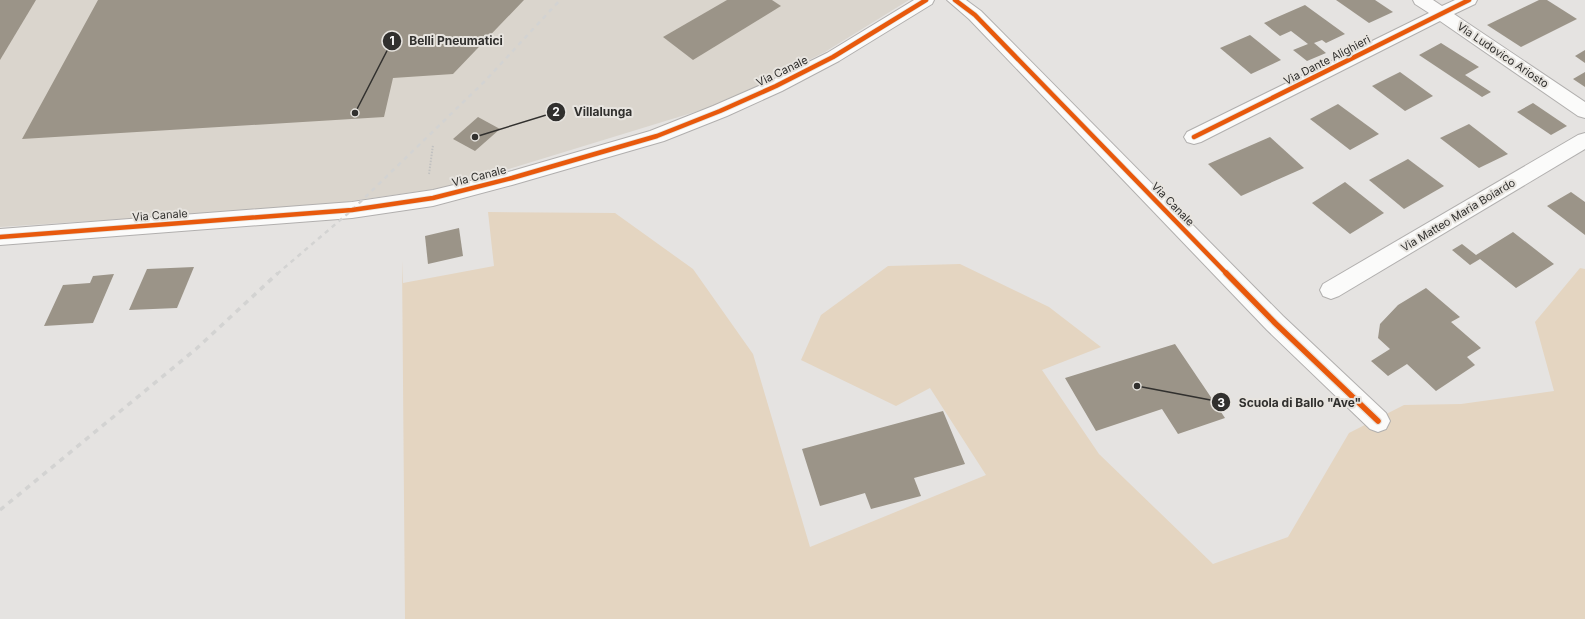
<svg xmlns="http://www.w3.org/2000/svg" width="1585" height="619" font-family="Inter,sans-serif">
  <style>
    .built { fill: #dad5cd }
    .green { fill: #e4d5c1 }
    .building { fill: #9b9488 }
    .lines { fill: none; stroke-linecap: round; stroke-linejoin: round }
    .minor-casing { stroke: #b1afae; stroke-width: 2 }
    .major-casing { stroke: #b1afae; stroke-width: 2 }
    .path { stroke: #c1c1c0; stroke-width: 2; stroke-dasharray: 1.5 1.5; stroke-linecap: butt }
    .minor { fill: #fbfbfa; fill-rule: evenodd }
    .major { fill: #fbfbfa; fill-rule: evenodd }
    .rail-far1 { stroke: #d3d3d2; stroke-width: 2.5; stroke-dasharray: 4.5 4.5; stroke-linecap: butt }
    .rail { stroke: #d3d3d2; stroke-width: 3.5; stroke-dasharray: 5.5 5.5; stroke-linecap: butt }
    .cycleway-far1-casing { stroke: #e7e4df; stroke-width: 6 }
    .cycleway-casing { stroke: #e7e4df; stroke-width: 8 }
    .cycleway-far1 { stroke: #e8590c; stroke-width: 4.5 }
    .cycleway { stroke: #e8590c; stroke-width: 5.5 }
    .labels { text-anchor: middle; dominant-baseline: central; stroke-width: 4; stroke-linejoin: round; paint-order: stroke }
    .street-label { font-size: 11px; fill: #31302e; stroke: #e7e4df }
    .leader { fill: none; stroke: #31302e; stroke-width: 1.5 }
    .callout-dot { fill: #31302e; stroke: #e7e4df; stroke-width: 1.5 }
    .mark-label { font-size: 12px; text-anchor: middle; font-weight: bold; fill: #fff }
    .callout-label { font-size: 12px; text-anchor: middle; font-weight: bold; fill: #31302e; stroke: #e7e4df; stroke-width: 4; stroke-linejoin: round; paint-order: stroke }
  </style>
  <rect width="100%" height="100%" fill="#e5e3e1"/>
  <!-- built -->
  <path class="built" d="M0,0H909L825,52L721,104L450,187L308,207L0,227Z"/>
  <!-- green -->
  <path class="green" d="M488,212L615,213L693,269L753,354L810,547L986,475L930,388L896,406L801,360L821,315L888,266L960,264L1049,307L1101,347L1042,370L1099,454L1213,564L1288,537L1349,433L1404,405L1461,404L1554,391L1535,322L1580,268L1585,269V619H405L402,261L403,283L494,266Z"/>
  <!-- building -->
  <g class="building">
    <path d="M0,0H36L0,60Z"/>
    <path d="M98,0H524L453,74L393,78L384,117L22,139Z"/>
    <path d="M727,0H772L781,6L693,60L663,37Z"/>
    <path d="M1336,0H1375L1393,12L1369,23Z"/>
    <path d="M1539,0H1547L1577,19L1521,47L1487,25Z"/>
    <path d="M1305,5L1345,34L1326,43L1322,40L1314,43L1326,53L1307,61L1293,50L1308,44L1291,31L1280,36L1264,23Z"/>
    <path d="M1250,35L1281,60L1251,74L1220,48Z"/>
    <path d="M1441,43L1479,67L1465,75L1491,92L1482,97L1419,55Z"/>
    <path d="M1585,50V63L1575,56Z"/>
    <path d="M1400,72L1433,96L1405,111L1372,86Z"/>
    <path d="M1585,72V87L1573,79Z"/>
    <path d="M1533,103L1567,126L1551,135L1517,112Z"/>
    <path d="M1338,104L1379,134L1350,150L1310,119Z"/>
    <path d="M478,117L500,129L475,151L453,139Z"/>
    <path d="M1469,124L1508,154L1479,168L1440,138Z"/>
    <path d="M1270,137L1304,168L1241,196L1208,164Z"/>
    <path d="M1408,159L1444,186L1404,209L1369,180Z"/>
    <path d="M1345,182L1384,213L1350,234L1312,203Z"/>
    <path d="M1571,192L1585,202V235L1547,206Z"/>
    <path d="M459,228L463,256L428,264L425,236Z"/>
    <path d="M1513,232L1554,264L1516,288L1480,259L1470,265L1452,250L1462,244L1476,255Z"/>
    <path d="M194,267L177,308L129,310L147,269Z"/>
    <path d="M114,274L93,323L44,326L63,285L90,283L93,276Z"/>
    <path d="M1426,288L1460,317L1451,322L1481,348L1467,357L1475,365L1436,391L1407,364L1388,376L1371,361L1390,349L1378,338L1380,324L1398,305Z"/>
    <path d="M1175,344L1225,418L1178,434L1162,409L1096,431L1065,378Z"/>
    <path d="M943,411L965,464L914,478L921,496L871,509L865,493L820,506L802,449Z"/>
  </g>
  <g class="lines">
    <!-- minor casing -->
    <g class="minor-casing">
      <g id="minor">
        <path d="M947,0H966L981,11L1283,316L1386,413L1390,421L1386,429L1378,432L1370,429L1267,330L969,19Z"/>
        <path d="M1413,0H1433L1442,6L1455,0H1477L1475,4L1454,14L1585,102V118L1578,116L1440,21L1201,142L1194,144L1187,142L1184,137L1187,132L1429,13L1415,4Z"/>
        <path d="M1585,133V149L1339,296L1331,299L1323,296L1320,290L1323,284L1578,135Z"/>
      </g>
    </g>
    <!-- major casing -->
    <g class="major-casing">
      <path id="major" d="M914,0H934L932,4L839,61L782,91L727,116L664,141L512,185L433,206L352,218L0,245V229L352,202L433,190L512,171L650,131L713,106L770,81L827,53Z"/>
    </g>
    <!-- path -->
    <path class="path" d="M429,174L433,145"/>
    <!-- minor -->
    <use href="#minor" class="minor"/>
    <!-- major -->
    <use href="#major" class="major"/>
    <!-- rail-far1 -->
    <path class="rail-far1" d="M277,274L352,210L485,81L560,0"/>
    <!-- rail -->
    <path class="rail" d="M0,510L196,349L278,273"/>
    <!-- cycleway-far1 casing -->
    <g class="cycleway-far1-casing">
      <g id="cycleway-far1">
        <path d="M955,0L975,15L1227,274"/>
        <path d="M1194,137L1469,0"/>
        <path d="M0,237L352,210L433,198L512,178L657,136L720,111L776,86L833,57L926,0"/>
      </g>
    </g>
    <!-- cycleway casing -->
    <g class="cycleway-casing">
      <path id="cycleway" d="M1226,273L1275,323L1378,421"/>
    </g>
    <!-- cycleway-far1 -->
    <use href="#cycleway-far1" class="cycleway-far1"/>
    <!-- cycleway -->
    <use href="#cycleway" class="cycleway"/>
  </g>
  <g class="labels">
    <!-- street labels -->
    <g class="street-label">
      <text transform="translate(1503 55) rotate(34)">Via Ludovico Ariosto</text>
      <text transform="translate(1327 60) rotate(-27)">Via Dante Alighieri</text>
      <text transform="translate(782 71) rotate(-26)">Via Canale</text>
      <text transform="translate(479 176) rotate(-14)">Via Canale</text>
      <text transform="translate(1173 204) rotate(46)">Via Canale</text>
      <text transform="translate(160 215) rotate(-4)">Via Canale</text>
      <text transform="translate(1458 215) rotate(-31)">Via Matteo Maria Boiardo</text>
    </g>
  </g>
  <!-- callouts -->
  <path class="leader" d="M355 113L392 41M475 137L556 112M1137 386L1221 402"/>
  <g class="callout-dot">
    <circle cx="355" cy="113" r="4"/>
    <circle cx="475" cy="137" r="4"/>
    <circle cx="1137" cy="386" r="4"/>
    <circle cx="392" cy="41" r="10"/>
    <circle cx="556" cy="112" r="10"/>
    <circle cx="1221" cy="402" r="10"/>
  </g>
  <g class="mark-label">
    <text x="392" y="45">1</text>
    <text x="556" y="116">2</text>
    <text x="1221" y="407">3</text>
  </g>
  <g class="callout-label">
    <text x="456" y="45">Belli Pneumatici</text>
    <text x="603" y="116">Villalunga</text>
    <text x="1300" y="407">Scuola di Ballo "Ave"</text>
  </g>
</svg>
